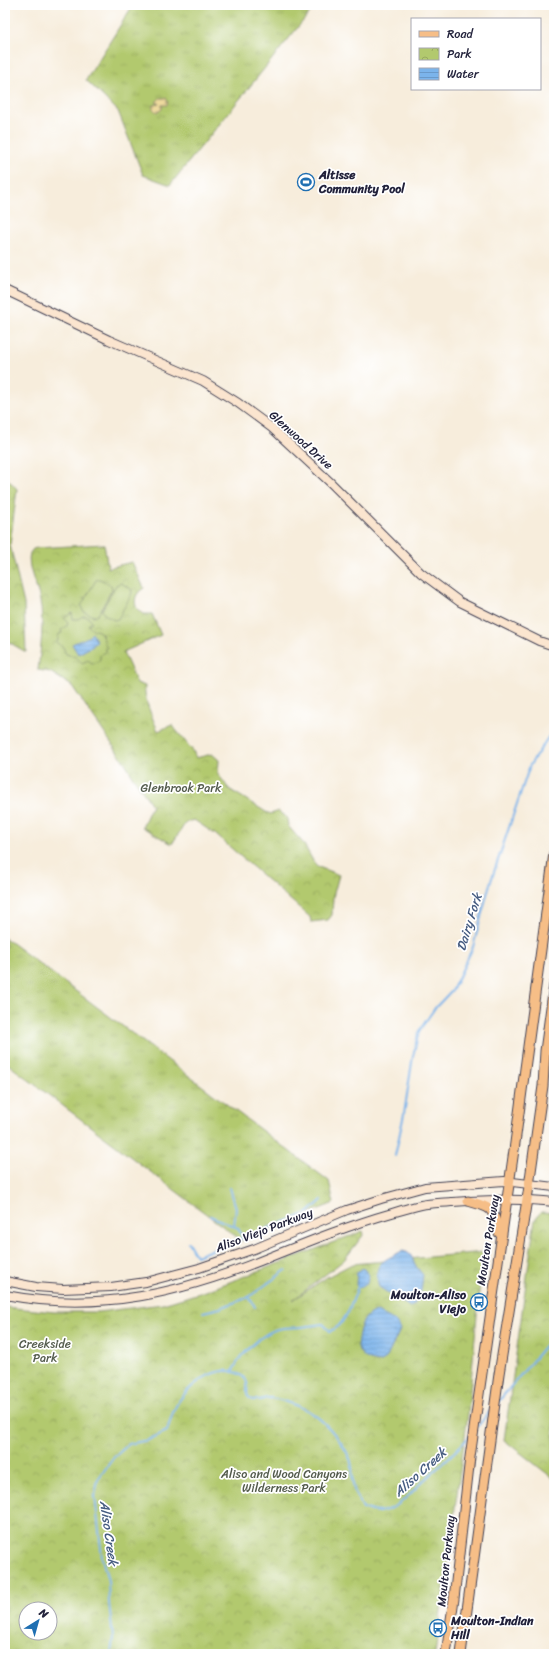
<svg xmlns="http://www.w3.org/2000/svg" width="559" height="1659" font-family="Sriracha,sans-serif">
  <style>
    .grass { fill: url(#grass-tufts); stroke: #6a7654 }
    .sand { fill: url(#sand-dots); stroke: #887e6c }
    .park { fill: url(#park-crowns); stroke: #6a7654; fill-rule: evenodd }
    .garden { fill: #b2c96e; stroke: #6a7654 }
    .water { fill: url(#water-rules); stroke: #4e6b93 }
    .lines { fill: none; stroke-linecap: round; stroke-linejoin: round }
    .stream { stroke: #7bb4eb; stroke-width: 2 }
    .secondary-casing { stroke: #424053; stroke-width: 10 }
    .primary-casing { stroke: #424053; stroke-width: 11 }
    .secondary { stroke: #fbe5cf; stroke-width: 8 }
    .primary { stroke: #f6be87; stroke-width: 9 }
    .labels { text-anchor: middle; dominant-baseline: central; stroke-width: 3.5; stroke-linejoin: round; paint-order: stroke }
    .poi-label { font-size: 12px; font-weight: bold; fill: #22223b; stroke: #fff; text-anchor: start }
    .street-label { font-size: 12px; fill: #22223b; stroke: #fff }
    .park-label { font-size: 12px; fill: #545c4d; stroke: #fff }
    .water-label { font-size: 13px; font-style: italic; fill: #465c81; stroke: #fff }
  </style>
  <defs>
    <pattern id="grass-tufts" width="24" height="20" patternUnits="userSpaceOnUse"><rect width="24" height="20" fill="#b2c96e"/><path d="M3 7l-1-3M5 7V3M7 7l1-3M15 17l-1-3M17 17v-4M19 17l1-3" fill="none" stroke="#99ac60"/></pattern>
    <pattern id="sand-dots" width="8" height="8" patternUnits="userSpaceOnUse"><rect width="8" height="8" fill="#eeda9e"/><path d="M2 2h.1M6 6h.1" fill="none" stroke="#ccbb89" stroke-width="1.8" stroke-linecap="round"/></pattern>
    <pattern id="park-crowns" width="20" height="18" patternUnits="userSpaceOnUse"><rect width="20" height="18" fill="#b2c96e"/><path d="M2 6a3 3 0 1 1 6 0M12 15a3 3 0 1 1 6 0" fill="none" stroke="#99ac60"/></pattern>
    <pattern id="water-rules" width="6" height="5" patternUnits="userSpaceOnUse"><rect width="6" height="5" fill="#7bb4eb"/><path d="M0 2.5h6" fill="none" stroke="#6a9aca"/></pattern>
  </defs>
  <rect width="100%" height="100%" fill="#fff"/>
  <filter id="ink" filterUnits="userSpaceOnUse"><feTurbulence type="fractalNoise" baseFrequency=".025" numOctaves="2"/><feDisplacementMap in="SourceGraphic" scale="8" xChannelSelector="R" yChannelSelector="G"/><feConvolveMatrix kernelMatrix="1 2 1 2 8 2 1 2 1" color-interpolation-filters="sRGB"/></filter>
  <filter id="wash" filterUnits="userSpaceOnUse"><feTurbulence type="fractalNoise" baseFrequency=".012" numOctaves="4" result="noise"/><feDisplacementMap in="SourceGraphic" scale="16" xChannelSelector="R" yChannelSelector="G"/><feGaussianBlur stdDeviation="0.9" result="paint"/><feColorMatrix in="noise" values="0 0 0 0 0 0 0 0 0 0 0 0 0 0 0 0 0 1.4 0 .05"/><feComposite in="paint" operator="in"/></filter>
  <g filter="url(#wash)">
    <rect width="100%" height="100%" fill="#f7eddc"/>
    <!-- grass -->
    <g class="grass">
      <path d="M133,5H316L170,185L143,175L118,111L86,80Z"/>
      <path d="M5,938L329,1181L334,1203L242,1241L5,1062Z"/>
    </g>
    <!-- sand -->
    <path class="sand" d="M160,98H166L168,102L167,105H162V109L158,112C154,111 152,109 153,105L159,104L156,102Z"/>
    <!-- park -->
    <g class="park">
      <path d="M5,476L17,489L10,545L24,604L26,652L5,640Z"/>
      <path d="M104,544L108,568L132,562L144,588C136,593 133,599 137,609L144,614H152L161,635L123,652L137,683L145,686C143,698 153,719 158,731L172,725L193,751L196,758L212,754L219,760L218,774L229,789L266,812L271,814L278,811L287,818L288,826L303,843L316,866L339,875L333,897L332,915L328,920L311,922L310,917L215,834L194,820L186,822L172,844L142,827L152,805L132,776L129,769L72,686L50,672L38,670C41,647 44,624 40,601C38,587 26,568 30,553L33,549L37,548Z"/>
      <path d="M541,1212L554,1213V1479L504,1440L535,1219Z"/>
      <path d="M363,1231L364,1234L344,1260L293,1300L327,1277L352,1264L485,1252L479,1293L468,1414L435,1654H5V1307L54,1312H98L163,1304L206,1291ZM26,1609H50V1633H26Z"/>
    </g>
    <!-- garden -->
    <g class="garden">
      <path d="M100,579L111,585L112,589L98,615L93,616L83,611L81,606L96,580Z"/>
      <path d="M121,583L131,589L132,593L118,619L114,620L104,614L102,610L116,585Z"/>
      <path d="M72,613L73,619H78L83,616L88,617L92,622L88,625C91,630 95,629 100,632C103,635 104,643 107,648L104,649L106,651L100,655C101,661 97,663 92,663L88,660L82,663L76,657L66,654L63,647L57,643L59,634L62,633L61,630L67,626L68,622L64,618Z"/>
    </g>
    <!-- water -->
    <g class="water">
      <path d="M92,633L97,642L93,644V646L78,654L72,644L88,637Z"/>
      <path d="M402,1251C414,1252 412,1263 419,1270C420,1272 422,1273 423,1275L421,1291L414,1305L410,1307L379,1287C372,1262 384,1261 402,1251Z"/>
      <path d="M363,1268L369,1275L367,1283L361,1287H358L356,1285L357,1272Z"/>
      <path d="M375,1311C385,1316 397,1319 400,1330L387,1357L382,1362C368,1361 364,1359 357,1347C359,1332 360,1318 375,1311Z"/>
    </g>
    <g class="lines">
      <!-- stream -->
      <g class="stream">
        <path d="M395,1156L404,1114L413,1056L419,1031L435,1008L453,989L473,947L489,887L530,765L549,736"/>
        <path d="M230,1188L236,1208L234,1226"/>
        <path d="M210,1216L238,1228L243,1239"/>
        <path d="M188,1242L196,1256L308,1213L322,1200"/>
        <path d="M249,1297L286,1270"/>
        <path d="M203,1312L220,1308L249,1297L255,1307"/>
        <path d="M232,1372C240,1355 263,1330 283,1328C291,1327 300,1328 308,1326C313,1326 318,1324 323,1324L330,1331C345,1327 353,1300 358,1286"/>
        <path d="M498,1402L554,1335"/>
        <path d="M478,1426L490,1411"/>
        <path d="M111,1654L113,1638L109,1603L108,1581L102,1558L95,1496L98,1479L114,1457L129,1444L148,1440L167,1431C169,1424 171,1417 174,1410C183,1389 218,1359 242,1376C253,1384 242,1394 251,1399C257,1403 264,1397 271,1398C281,1399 291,1404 300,1407C320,1414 342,1440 350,1459C354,1468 351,1479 354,1489C355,1495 360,1502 363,1508C367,1509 373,1512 378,1512C398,1510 410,1494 423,1481C440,1466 455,1452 470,1436"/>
      </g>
    </g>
  </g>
  <g filter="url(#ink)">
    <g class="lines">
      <!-- secondary casing -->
      <g class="secondary-casing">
        <g id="secondary">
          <path d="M5,290L109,340L203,381L238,403L272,428L331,483L421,573L460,602L539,641L554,646"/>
          <path d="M5,1281L36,1287L63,1289L111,1287L146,1282L199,1268L254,1249L347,1210L381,1199L425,1187L504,1181L554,1187"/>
          <path d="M5,1295C100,1313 182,1293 270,1257C310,1241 350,1225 392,1213C402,1210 412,1207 421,1205C431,1203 442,1203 451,1202C486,1200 520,1198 554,1202"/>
        </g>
      </g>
      <!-- primary casing -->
      <g class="primary-casing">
        <g id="primary">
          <path d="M468,1201C496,1209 491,1207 499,1233"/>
          <path d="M446,1654L454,1599L470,1457L515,1143L554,853"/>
          <path d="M461,1654L499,1374L528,1193L543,1086L545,1051L554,985"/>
        </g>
      </g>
      <!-- secondary -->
      <use href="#secondary" class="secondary"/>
      <!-- primary -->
      <use href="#primary" class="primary"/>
    </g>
  </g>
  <!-- icons -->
  <defs>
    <g id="stadium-ring" transform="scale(0.9)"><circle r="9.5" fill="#fff" stroke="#1f6fb2" stroke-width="1.5"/><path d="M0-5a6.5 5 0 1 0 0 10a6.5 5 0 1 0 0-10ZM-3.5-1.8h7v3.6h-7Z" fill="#1f6fb2"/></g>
    <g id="bus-ring" transform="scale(0.9)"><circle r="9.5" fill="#fff" stroke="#1f6fb2" stroke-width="1.5"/><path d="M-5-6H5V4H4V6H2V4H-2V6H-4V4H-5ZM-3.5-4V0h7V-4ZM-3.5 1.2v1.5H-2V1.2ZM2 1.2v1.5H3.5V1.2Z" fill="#1f6fb2"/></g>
  </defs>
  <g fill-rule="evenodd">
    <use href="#stadium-ring" x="306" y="182"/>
    <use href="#bus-ring" x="479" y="1302"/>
    <use href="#bus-ring" x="438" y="1628"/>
  </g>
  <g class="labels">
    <!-- poi labels -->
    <g class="poi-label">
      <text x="319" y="175">Altisse<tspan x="319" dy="14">Community Pool</tspan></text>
      <text x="466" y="1295" text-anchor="end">Moulton-Aliso<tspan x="466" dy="14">Viejo</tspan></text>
      <text x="451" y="1621">Moulton-Indian<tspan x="451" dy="14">Hill</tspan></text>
    </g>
    <!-- street labels -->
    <g class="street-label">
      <text transform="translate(301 440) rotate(42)">Glenwood Drive</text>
      <text transform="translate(264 1230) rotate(-21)">Aliso Viejo Parkway</text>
      <text transform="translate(488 1240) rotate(-81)">Moulton Parkway</text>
      <text transform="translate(446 1561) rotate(-84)">Moulton Parkway</text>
    </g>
    <!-- park labels -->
    <g class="park-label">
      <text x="181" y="788">Glenbrook Park</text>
      <text x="45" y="1344">Creekside<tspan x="45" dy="14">Park</tspan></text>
      <text x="284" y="1474">Aliso and Wood Canyons<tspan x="284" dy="14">Wilderness Park</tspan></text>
    </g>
    <!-- water labels -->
    <g class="water-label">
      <text transform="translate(469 922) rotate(-73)">Dairy Fork</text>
      <text transform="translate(420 1472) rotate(-42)">Aliso Creek</text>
      <text transform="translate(109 1533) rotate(82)">Aliso Creek</text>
    </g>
  </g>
  <!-- margin -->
  <rect width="559" height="1659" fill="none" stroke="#fff" stroke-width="20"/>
  <!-- legend -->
  <rect x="411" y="18" width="130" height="72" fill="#ffffff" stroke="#a7a7b1"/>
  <rect x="419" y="31" width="20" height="6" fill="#f6be87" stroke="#a7a7b1"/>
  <text x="447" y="38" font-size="12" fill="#22223b">Road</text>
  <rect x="419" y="48" width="20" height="12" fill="url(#park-crowns)" stroke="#a7a7b1"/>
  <text x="447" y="58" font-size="12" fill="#22223b">Park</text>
  <rect x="419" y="68" width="20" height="12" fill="url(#water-rules)" stroke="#a7a7b1"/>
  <text x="447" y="78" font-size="12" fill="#22223b">Water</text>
  <!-- north arrow -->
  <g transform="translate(38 1621) rotate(37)"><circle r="19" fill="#ffffff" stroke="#a7a7b1"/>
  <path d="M0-3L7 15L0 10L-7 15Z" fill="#1f6fb2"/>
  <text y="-6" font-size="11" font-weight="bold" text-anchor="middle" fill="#22223b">N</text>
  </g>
</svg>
